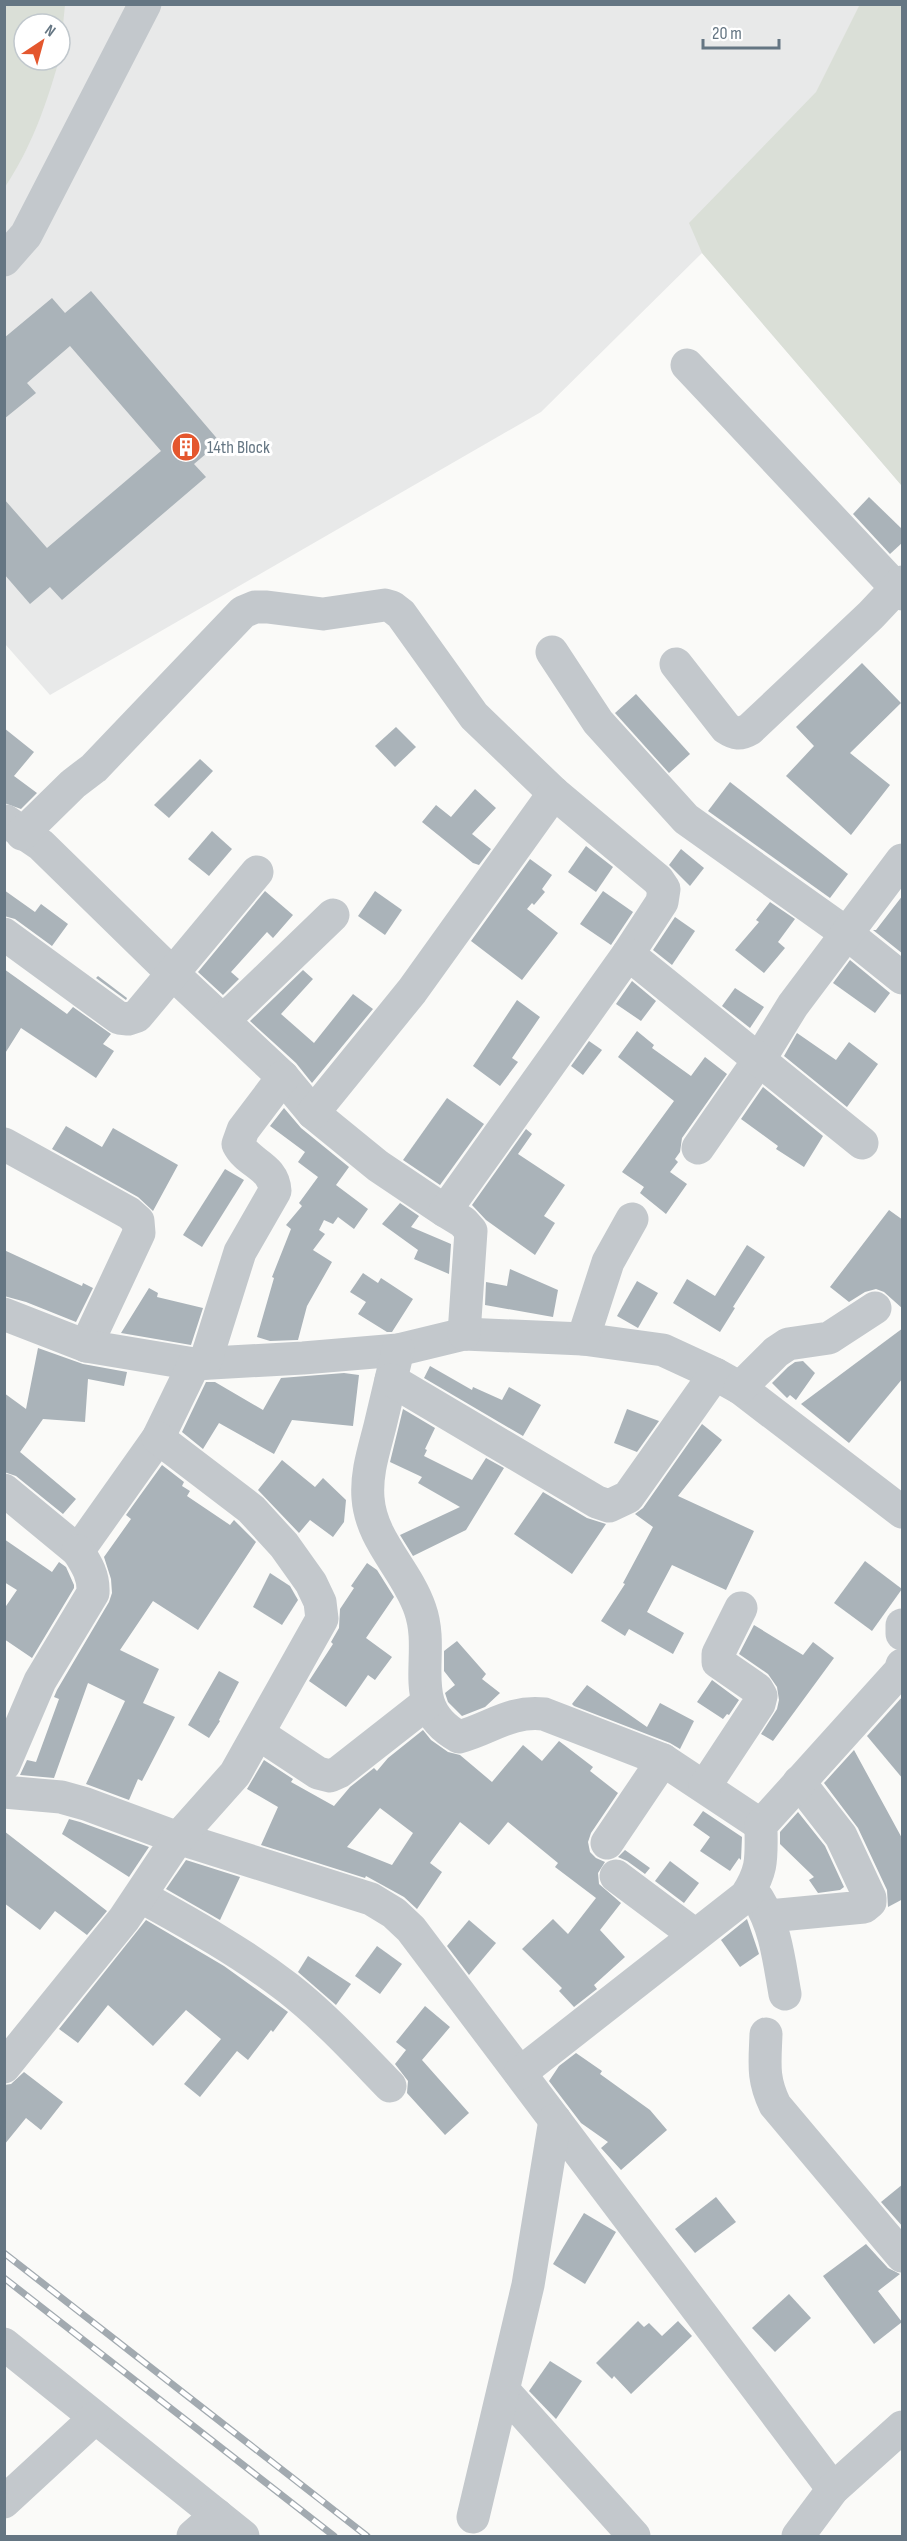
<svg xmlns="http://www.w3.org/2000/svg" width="907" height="2541" font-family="'Sofia Sans Condensed',sans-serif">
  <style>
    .built { fill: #e8e9e9; fill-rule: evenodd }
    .green { fill: #dadfd7 }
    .building { fill: #aab3b9; fill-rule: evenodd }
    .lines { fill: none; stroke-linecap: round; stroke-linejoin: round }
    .minor { stroke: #c3c8cc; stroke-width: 33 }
    .rail-casing { stroke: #a2aab0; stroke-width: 7 }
    .rail { stroke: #fff; stroke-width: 4.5; stroke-dasharray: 14; stroke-linecap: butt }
    .labels { text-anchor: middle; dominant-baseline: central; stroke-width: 6; stroke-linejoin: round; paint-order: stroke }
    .poi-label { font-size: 18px; fill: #657683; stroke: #fff; text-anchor: start }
  </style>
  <rect width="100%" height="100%" fill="#fafaf8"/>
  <!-- built -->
  <path class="built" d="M4,5H902V486L702,253L541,412L50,695L5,644ZM24,24H60V60H24Z"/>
  <!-- green -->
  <g class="green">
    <path d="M5,4L65,5L60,55V24H24V60H59C46,106 31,148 5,187Z"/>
    <path d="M860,4L902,5V486L702,253L689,223L816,92Z"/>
  </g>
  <!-- building -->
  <g class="building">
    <path d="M91,291L220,442L194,464L206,477L62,600L50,587L30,604L4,574V499L47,548L161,451L70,346L27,383L36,393L4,419V338L52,298L65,313Z"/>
    <path d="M869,497L903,530V542L890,554L853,514Z"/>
    <path d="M862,663L901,703L850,753L890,785L851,835L786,776L814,746L796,727Z"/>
    <path d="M636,694L690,754L669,773L615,713Z"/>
    <path d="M396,727L416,747L395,767L375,746Z"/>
    <path d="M4,728L34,752L14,776L37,793L21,809L4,803Z"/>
    <path d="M200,759L213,771L169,818L154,805Z"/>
    <path d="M730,782L848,874L830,898L708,811Z"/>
    <path d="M475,789L496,808L472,834L491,849L479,865L473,863L422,822L436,805L451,817Z"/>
    <path d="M212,831L232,849L209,876L188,859Z"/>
    <path d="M586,846L613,867L596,892L568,872Z"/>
    <path d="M681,849L704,868L690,886L669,865Z"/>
    <path d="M530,859L552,875L542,889L545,892L534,905L532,903L527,909L558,933L522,980L471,941Z"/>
    <path d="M4,890L35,912L41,904L68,924L52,946L15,919L4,916Z"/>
    <path d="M265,891L293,915L273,938L267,932L231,972L239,979L223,995L198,972Z"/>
    <path d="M375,891L402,910L385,935L358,916Z"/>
    <path d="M603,891L633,912L611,945L580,924Z"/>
    <path d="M903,895V954L873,930H876Z"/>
    <path d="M770,902L795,919L778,942L785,948L764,973L735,950L759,922L756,920Z"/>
    <path d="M675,917L695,931L672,965L653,950Z"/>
    <path d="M850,960L890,993L875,1013L833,983Z"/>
    <path d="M4,969L67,1014L73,1007L111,1034L103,1044L114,1051L96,1078L21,1028L4,1055Z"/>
    <path d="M303,970L313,979L281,1014L314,1043L353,994L373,1009L312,1083L296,1063L250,1021Z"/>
    <path d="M98,976L127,998L126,1000L96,978Z"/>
    <path d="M632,981L656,1001L641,1021L616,1004Z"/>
    <path d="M735,988L764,1007L750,1028L722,1006Z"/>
    <path d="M517,1000L540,1017L512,1058L518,1062L500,1086L473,1066Z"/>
    <path d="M637,1031L654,1045L652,1048L691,1076L705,1057L727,1074L682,1138L680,1152L675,1159L678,1162L670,1172L687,1184L666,1214L640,1193L644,1187L622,1172L674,1101L618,1057Z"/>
    <path d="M797,1033L836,1060L849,1042L878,1064L847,1107L784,1056Z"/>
    <path d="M589,1041L602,1050L583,1075L571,1066Z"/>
    <path d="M763,1087L823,1136L804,1167L776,1149L778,1146L741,1119Z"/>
    <path d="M447,1098L484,1124L440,1185L403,1160Z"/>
    <path d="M284,1108L301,1128L349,1167L336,1185L368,1209L354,1229L338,1217L333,1224L324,1220L319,1230L325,1234L313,1250L332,1262L307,1306L298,1340L270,1341L257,1337L274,1278L272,1277L291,1229L286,1225L302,1206L299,1203L318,1177L298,1162L305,1152L270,1126Z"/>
    <path d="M66,1126L102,1147L113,1128L178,1165L153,1211L138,1197L52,1149Z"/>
    <path d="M526,1129L532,1134L518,1154L565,1185L544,1216L555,1223L535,1255L486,1220L472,1205Z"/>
    <path d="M225,1169L244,1180L202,1247L183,1235Z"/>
    <path d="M400,1203L419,1216L411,1227L451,1244L449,1274L414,1259L418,1250L382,1224Z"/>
    <path d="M889,1210L903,1220V1309L884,1292L876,1289L865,1292L849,1302L830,1287Z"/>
    <path d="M747,1245L765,1257L733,1307L735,1308L720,1332L673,1303L687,1279L715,1296Z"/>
    <path d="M4,1250L82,1286L83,1283L93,1288L76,1322L26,1302L4,1296Z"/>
    <path d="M510,1269L558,1290L553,1317L485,1305L486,1282L507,1286Z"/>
    <path d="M363,1273L378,1283L381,1278L413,1299L392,1332H387L358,1314L366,1302L350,1292Z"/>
    <path d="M637,1281L658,1293L638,1328L617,1316Z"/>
    <path d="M149,1288L158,1293L157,1297L203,1308L191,1345L121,1333Z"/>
    <path d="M903,1328V1378L849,1443L801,1404Z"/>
    <path d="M38,1348L83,1364L127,1372L124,1386L88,1379L85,1422L43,1419L20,1452L76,1499L63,1514L16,1476L4,1472V1393L26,1409Z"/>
    <path d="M803,1361L815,1373L796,1400L790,1395L787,1398L772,1383L788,1367L795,1362Z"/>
    <path d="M430,1366L472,1390L473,1387L502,1400L509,1387L541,1405L523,1436L424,1378Z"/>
    <path d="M344,1373L359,1375L353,1426L292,1420L274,1454L219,1423L203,1449L182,1432L206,1382H215L263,1410L281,1378Z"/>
    <path d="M403,1409L435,1428L425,1449L427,1450L424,1456L472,1480L486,1458L504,1468L466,1530L413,1556L400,1535L460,1507L418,1483L422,1477L390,1462Z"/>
    <path d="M627,1409L659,1421L637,1452L614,1443Z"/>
    <path d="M702,1424L722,1440L678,1496L754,1531L726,1590L672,1565L647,1612L684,1633L673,1654L629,1629L625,1636L601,1621L625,1584L623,1583L653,1527L635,1514L643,1508Z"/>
    <path d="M282,1460L315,1487L323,1478L346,1500L344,1522L333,1537L310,1520L299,1533L258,1490Z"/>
    <path d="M162,1465L184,1482L182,1486L190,1491L187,1496L230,1525L234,1520L256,1542L198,1630L153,1601L120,1650L159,1669L143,1703L175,1717L142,1781L138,1779L129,1800L86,1784L125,1701L88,1683L54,1778L20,1775L27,1760L36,1762L59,1699L54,1697L57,1690L109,1602L112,1593L111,1579L104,1557L131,1519L126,1515Z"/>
    <path d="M543,1492L587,1518L606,1524L572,1574L514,1534Z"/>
    <path d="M4,1539L52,1572L59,1562L66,1567L74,1585V1588L32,1658L4,1639V1609L17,1590L4,1582Z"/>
    <path d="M865,1561L902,1589L872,1631L834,1603Z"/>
    <path d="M367,1563L377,1570L394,1597L366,1638L392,1657L375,1680L368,1675L346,1707L309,1681L333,1644L331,1642L339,1628L340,1609L354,1588L351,1586Z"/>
    <path d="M270,1573L290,1586L298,1600L282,1625L253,1607Z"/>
    <path d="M754,1625L803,1655L813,1642L834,1658L773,1741L761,1734L777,1709L779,1700L777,1687L768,1674L739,1654Z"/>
    <path d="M457,1641L486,1674L482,1679L500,1693L485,1707L462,1716L448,1702L445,1693L455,1685L444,1671V1651Z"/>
    <path d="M219,1671L239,1682L219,1720L220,1721L209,1738L188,1725Z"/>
    <path d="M712,1680L739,1700L729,1715L727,1714L723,1719L697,1702Z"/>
    <path d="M587,1685L647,1727L660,1703L694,1721L680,1749L670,1743L574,1706L572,1704Z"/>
    <path d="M903,1696V1779L867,1736Z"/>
    <path d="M423,1730L431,1740L448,1752L460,1755L492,1782L523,1745L542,1761L559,1741L593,1767L590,1771L618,1793L591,1833L588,1842L590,1852L596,1858L605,1862L598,1873L599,1884L621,1903L600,1930L625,1957L594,1985L597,1989L574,2007L559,1991L562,1988L522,1949L553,1919L568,1934L596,1898L555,1867L558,1863L508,1822L489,1845L460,1822L430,1863L442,1872L417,1909L404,1897L366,1876L365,1878L261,1845L278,1807L247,1789L264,1760L293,1779L291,1782L334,1806L350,1787L374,1768L377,1771L388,1758ZM380,1808L413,1833L392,1865L347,1847Z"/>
    <path d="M854,1750L903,1840V1899L888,1907L887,1890L858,1828L824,1783Z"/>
    <path d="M703,1811L742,1837L741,1860L739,1858L730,1871L700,1851L710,1837L693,1825Z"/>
    <path d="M798,1812L825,1846L844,1887L840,1890L818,1893L809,1880L814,1877L780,1844V1832Z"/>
    <path d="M69,1819L80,1822L149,1847L129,1877L62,1834Z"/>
    <path d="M4,1831L107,1911L87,1935L55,1911L40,1930L4,1903Z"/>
    <path d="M625,1850L650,1868L645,1874L627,1861L618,1857Z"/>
    <path d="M186,1860L240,1877L220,1920L166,1889Z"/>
    <path d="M670,1861L699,1883L684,1903L655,1881Z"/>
    <path d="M747,1919L759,1954L740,1967L721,1940Z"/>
    <path d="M146,1920L224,1966L288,2012L273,2032L271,2030L248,2060L237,2051L200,2097L184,2084L221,2039L186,2010L153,2046L108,2005L78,2043L59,2029Z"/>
    <path d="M469,1920L496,1943L469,1975L447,1946Z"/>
    <path d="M377,1946L402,1964L380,1994L355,1976Z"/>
    <path d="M308,1956L351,1984L336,2005L298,1972Z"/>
    <path d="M425,2006L450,2027L422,2060L469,2113L445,2135L407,2093L408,2081L395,2064L406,2050L396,2042Z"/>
    <path d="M576,2053L602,2071L600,2074L650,2110L667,2130L621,2170L601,2148L608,2142L581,2123L549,2081L559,2066Z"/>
    <path d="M24,2072L63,2102L41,2130L26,2118L4,2145V2085L11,2084Z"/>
    <path d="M903,2184V2227L881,2202Z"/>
    <path d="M716,2197L736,2222L695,2253L675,2229Z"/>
    <path d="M584,2213L616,2232L585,2284L553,2264Z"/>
    <path d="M866,2244L888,2268L900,2274L878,2291L902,2322L874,2344L823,2276Z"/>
    <path d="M789,2294L811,2318L775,2352L752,2328Z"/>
    <path d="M638,2321L644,2327L649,2323L662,2336L678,2321L692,2336L631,2394L614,2376L612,2379L596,2363Z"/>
    <path d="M550,2361L582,2381L556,2419L529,2391Z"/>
  </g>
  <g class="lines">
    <!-- minor -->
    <g class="minor">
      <path d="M4,260L26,235L145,4"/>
      <path d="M687,365L902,594"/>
      <path d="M552,652L598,722L686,819L846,933L902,978"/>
      <path d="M676,664L726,728C735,734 740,735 750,729L871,615L902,582"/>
      <path d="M6,821L41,845L172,973L283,1077L313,1113L378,1166L445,1211"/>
      <path d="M22,834L73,784L94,768L243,612L255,607H267L323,614L385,605L392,607L401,614L474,716L554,793"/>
      <path d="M4,934L119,1018L128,1019L137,1016L257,872"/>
      <path d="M224,1020L333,915"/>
      <path d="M313,1113L412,991L554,793L658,880L664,889L662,902L628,954"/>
      <path d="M4,1144L129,1213L138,1221L139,1233L86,1346"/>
      <path d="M698,1148L759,1060L793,1005L902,860"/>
      <path d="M4,1314L86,1346L194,1364L303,1358L398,1350L464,1334L583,1339L663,1350L715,1374L740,1388L902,1512"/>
      <path d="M464,1334L471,1231L463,1222L445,1211L628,954L862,1143"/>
      <path d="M583,1339L608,1262L632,1219"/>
      <path d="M398,1350C392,1376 386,1401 380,1426C374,1450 366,1473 368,1498C371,1541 407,1570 420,1609C437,1657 403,1706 459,1737C490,1729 510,1710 544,1714L663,1760L761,1825"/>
      <path d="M205,1363L240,1252L275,1191C274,1166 248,1164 238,1144L243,1130L283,1077"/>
      <path d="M391,1380L597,1502L609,1506L628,1497L715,1374"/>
      <path d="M740,1388L776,1352L788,1344L829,1338L875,1308"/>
      <path d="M4,1490L78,1551L158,1438L194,1364"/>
      <path d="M902,1625V1634"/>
      <path d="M259,1734L318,1773L330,1776L339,1772L427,1703"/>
      <path d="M4,1765L40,1681L93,1593C94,1576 87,1565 78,1551"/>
      <path d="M705,1786L759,1704L761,1696L757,1689L718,1662V1654L741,1608"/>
      <path d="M4,1792L61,1797L86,1804L178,1838L371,1899L394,1913L411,1929L833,2489"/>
      <path d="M607,1843L663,1760"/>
      <path d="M616,1876L695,1935"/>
      <path d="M140,1896C191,1924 241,1952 288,1988C325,2017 357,2052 390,2086"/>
      <path d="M758,1899C776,1928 779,1961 785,1994"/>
      <path d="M769,1916L864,1907L870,1902V1898L841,1836L799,1782"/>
      <path d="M766,2034C765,2063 762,2078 775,2105L902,2256"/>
      <path d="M4,2067L124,1919L178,1838L235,1774L322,1619L320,1602L311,1583L284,1545L251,1509L158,1438"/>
      <path d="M520,2073L746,1896C764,1869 761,1856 761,1825L900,1671L902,1665"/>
      <path d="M4,2344L243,2536"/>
      <path d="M504,2391L634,2536"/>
      <path d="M4,2502L95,2418"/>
      <path d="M473,2517L528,2285L555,2120"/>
      <path d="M193,2536L217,2515"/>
      <path d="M798,2536L833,2489L902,2427"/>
    </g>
    <!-- rail casing -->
    <g class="rail-casing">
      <g id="rail">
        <path d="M4,2253L367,2536"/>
        <path d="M4,2278L334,2536"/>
      </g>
    </g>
    <!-- rail -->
    <use href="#rail" class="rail"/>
  </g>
  <!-- icons -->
  <defs>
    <g id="building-disc" transform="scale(1.5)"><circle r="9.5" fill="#e4572e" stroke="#fff"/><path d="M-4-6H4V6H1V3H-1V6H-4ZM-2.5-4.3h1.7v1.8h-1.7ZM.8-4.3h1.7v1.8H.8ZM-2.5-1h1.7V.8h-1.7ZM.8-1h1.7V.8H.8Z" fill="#fff"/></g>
  </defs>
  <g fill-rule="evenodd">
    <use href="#building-disc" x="186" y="447"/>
  </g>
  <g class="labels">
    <!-- poi labels -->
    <g class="poi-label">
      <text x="207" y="447">14th Block</text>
    </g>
  </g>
  <!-- border -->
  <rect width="907" height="2541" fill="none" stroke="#657683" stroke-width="12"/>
  <!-- north arrow -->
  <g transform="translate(42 42) rotate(36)"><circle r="28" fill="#ffffff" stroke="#c1c8cd" stroke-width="1.5"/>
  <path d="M0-4.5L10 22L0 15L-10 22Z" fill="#e4572e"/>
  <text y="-9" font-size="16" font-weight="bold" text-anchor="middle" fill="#657683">N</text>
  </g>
  <!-- scale -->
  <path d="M703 39v9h76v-9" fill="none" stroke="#657683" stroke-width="3"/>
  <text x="712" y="39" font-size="18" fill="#657683" stroke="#ffffff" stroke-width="4.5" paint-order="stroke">20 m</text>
</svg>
